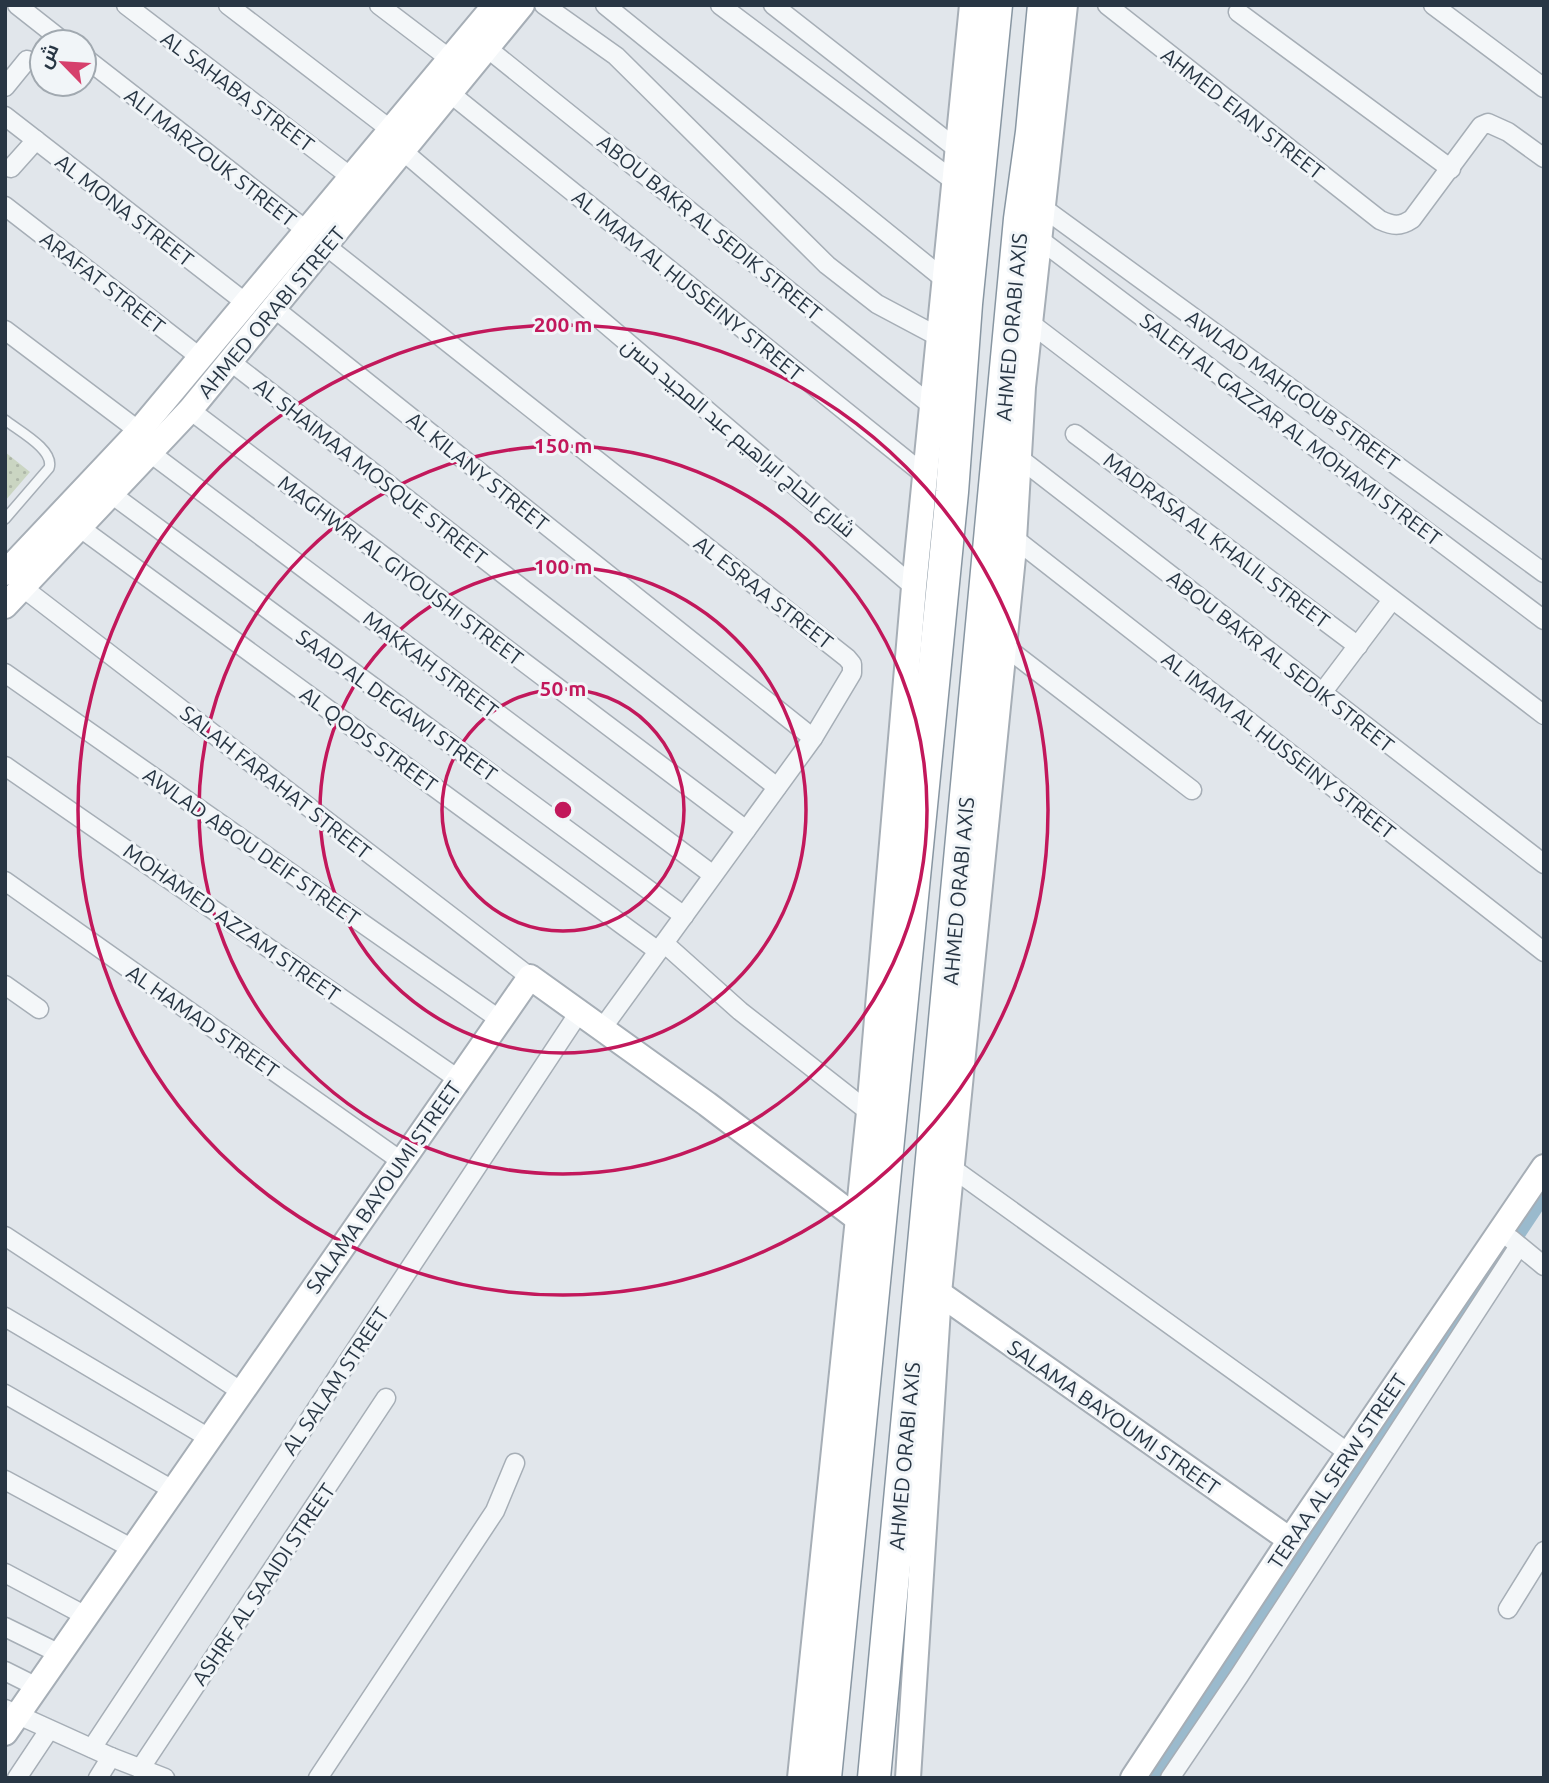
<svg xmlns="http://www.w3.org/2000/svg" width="1549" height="1783" font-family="Ubuntu,Cairo,sans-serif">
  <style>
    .garden { fill: url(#garden-dots) }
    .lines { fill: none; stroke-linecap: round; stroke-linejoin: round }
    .canal { stroke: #9abacd; stroke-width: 18 }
    .lane-casing { stroke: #a6aeb6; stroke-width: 12 }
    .street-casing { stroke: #a6aeb6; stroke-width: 21 }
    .secondary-casing { stroke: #a6aeb6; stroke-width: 28 }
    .highway-casing { stroke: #8896a2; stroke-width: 35 }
    .lane { stroke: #f4f7f9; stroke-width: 9 }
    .street { stroke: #f4f7f9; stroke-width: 18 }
    .secondary { stroke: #fff; stroke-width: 24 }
    .highway { stroke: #fff; stroke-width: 32 }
    .ring { fill: none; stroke: #c2185b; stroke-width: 3.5 }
    .labels { text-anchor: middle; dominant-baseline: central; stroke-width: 6; stroke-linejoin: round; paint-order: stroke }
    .street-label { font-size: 21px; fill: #283644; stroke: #f1f5f8 }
    .centre { fill: #c2185b; stroke: #f1f5f8; stroke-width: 3.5 }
    .ring-label { font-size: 21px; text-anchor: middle; font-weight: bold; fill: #c2185b; stroke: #f1f5f8; stroke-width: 6; stroke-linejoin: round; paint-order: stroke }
  </style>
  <defs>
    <pattern id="garden-dots" width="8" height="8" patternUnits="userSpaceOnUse" patternTransform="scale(1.75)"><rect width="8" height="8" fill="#cad5c2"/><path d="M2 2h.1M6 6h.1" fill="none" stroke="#aeb7a8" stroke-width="1.8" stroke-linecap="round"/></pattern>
  </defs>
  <rect width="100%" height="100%" fill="#e1e6eb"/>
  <!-- garden -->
  <path class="garden" d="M5,452L30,472L5,501Z"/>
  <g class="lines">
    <!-- canal -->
    <g class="canal">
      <path d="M1516,1234L1544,1192"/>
      <path d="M1151,1778L1504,1252"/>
    </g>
    <!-- lane casing -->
    <g class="lane-casing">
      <path id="lane" d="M5,420C19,431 55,450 49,468L5,519"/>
    </g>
    <!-- street casing -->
    <g class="street-casing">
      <g id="street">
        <path d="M17,5L64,42"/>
        <path d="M126,5L351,177"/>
        <path d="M228,5L391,130"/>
        <path d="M379,5L450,59"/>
        <path d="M544,5L616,56L827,265L877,304L939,337"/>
        <path d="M605,5L944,279"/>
        <path d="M720,5L954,181"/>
        <path d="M773,5L957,149"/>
        <path d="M1107,5L1380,220C1393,226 1400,227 1412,219L1481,126L1488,123L1508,132L1544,158"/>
        <path d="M1433,5L1544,88"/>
        <path d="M1238,12L1451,169"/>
        <path d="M487,48L932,406"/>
        <path d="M84,57L306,230"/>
        <path d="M5,87L27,60"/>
        <path d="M451,94L926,476"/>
        <path d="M5,116L246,303"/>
        <path d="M404,152L914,587"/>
        <path d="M11,168L36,140"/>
        <path d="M5,206L201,358"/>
        <path d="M1042,207L1544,573"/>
        <path d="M1039,239L1544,620"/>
        <path d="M326,246L847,658L852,664V673L813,738L601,1030"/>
        <path d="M275,309L813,738"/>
        <path d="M1029,322L1544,715"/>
        <path d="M5,330L139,431"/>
        <path d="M231,362L777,787"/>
        <path d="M190,410L746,830"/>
        <path d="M1075,434L1358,646"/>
        <path d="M149,452L713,875"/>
        <path d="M1018,457L1544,864"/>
        <path d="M110,493L684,916"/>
        <path d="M79,527L658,951"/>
        <path d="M1014,538L1544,952"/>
        <path d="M22,587L530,977"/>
        <path d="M1003,645L1192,790"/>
        <path d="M5,673L499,1019"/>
        <path d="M1322,693L1392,600"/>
        <path d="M5,766L458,1079"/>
        <path d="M5,881L401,1161"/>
        <path d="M664,943L740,1011L869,1112"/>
        <path d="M5,985L39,1009"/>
        <path d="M952,1168L1350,1454"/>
        <path d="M5,1236L242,1392"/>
        <path d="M1511,1239L1544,1266"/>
        <path d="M5,1317L209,1438"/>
        <path d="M5,1394L173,1490"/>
        <path d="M5,1480L133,1549"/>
        <path d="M5,1573L86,1616"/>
        <path d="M1508,1609L1544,1551"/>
        <path d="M5,1627L60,1654"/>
        <path d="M5,1671L37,1687"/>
        <path d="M5,1709L111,1757L165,1778"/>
        <path d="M92,1748L578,1014"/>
        <path d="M140,1769L386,1398"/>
        <path d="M17,1778L49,1730"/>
        <path d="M98,1778L111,1757"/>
        <path d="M318,1778L495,1511L515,1463"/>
        <path d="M1170,1778L1239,1676L1519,1246"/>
      </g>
    </g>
    <!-- secondary casing -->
    <g class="secondary-casing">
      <g id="secondary">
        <path d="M5,573L139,431L495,5"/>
        <path d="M5,606L190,410L522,5"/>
        <path d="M939,1293L1290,1540"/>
        <path d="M5,1733L530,977L707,1104L858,1219"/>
        <path d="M800,1778L869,1112L914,587L972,5"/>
        <path d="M908,1778L939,1293L1013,557L1023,387L1065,5"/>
        <path d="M1133,1778L1290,1540L1544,1167"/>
      </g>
    </g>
    <!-- highway casing -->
    <g class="highway-casing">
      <g id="highway">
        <path d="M825,1778L952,492L966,304L996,5"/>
        <path d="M874,1778L1020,219L1032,132L1044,5"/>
      </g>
    </g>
    <!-- lane -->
    <use href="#lane" class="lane"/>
    <!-- street -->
    <use href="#street" class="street"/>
    <!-- secondary -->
    <use href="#secondary" class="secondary"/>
    <!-- highway -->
    <use href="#highway" class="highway"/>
  </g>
  <!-- distance rings -->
  <g class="ring">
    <circle cx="563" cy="810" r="121"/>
    <circle cx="563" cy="810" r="243"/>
    <circle cx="563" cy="810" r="364"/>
    <circle cx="563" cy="810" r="485"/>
  </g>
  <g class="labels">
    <!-- street labels -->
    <g class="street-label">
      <text transform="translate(238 91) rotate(37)">AL SAHABA STREET</text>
      <text transform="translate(1243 113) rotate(38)">AHMED EIAN STREET</text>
      <text transform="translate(211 157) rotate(38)">ALI MARZOUK STREET</text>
      <text transform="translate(125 210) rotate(38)">AL MONA STREET</text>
      <text transform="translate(710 227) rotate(39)">ABOU BAKR AL SEDIK STREET</text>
      <text transform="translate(103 282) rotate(38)">ARAFAT STREET</text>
      <text transform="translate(688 285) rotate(39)">AL IMAM AL HUSSEINY STREET</text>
      <text transform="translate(271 312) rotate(-50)">AHMED ORABI STREET</text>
      <text transform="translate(1011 327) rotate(-85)">AHMED ORABI AXIS</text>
      <text transform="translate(1293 390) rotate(36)">AWLAD MAHGOUB STREET</text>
      <text transform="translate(1291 429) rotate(37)">SALEH AL GAZZAR AL MOHAMI STREET</text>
      <text transform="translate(739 437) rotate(40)">شارع الحاج ابراهيم عبد المجيد حسن</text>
      <text transform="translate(371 471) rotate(38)">AL SHAIMAA MOSQUE STREET</text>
      <text transform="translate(478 471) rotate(39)">AL KILANY STREET</text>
      <text transform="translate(1217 540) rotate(37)">MADRASA AL KHALIL STREET</text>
      <text transform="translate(401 570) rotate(37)">MAGHWRI AL GIYOUSHI STREET</text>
      <text transform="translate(764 592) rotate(38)">AL ESRAA STREET</text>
      <text transform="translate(1281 661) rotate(38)">ABOU BAKR AL SEDIK STREET</text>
      <text transform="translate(431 664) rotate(37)">MAKKAH STREET</text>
      <text transform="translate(397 705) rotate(36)">SAAD AL DEGAWI STREET</text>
      <text transform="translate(369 739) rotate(36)">AL QODS STREET</text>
      <text transform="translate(1279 745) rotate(38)">AL IMAM AL HUSSEINY STREET</text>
      <text transform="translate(276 782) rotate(38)">SALAH FARAHAT STREET</text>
      <text transform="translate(252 846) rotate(35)">AWLAD ABOU DEIF STREET</text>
      <text transform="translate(958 891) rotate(-85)">AHMED ORABI AXIS</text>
      <text transform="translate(232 922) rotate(35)">MOHAMED AZZAM STREET</text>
      <text transform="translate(203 1021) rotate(35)">AL HAMAD STREET</text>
      <text transform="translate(383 1187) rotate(-55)">SALAMA BAYOUMI STREET</text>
      <text transform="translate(335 1381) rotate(-56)">AL SALAM STREET</text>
      <text transform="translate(1114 1417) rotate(35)">SALAMA BAYOUMI STREET</text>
      <text transform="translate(904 1456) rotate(-85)">AHMED ORABI AXIS</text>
      <text transform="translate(1337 1471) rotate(-56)">TERAA AL SERW STREET</text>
      <text transform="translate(263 1584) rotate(-56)">ASHRF AL SAAIDI STREET</text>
    </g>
  </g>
  <circle cx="563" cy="810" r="10" class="centre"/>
  <g class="ring-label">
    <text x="563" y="332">200 m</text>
    <text x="563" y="453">150 m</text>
    <text x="563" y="574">100 m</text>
    <text x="563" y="696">50 m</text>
  </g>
  <!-- border -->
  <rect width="1549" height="1783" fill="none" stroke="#283644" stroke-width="14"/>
  <!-- north arrow -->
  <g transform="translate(63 63) rotate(295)"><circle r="33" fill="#f1f5f8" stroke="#a1a9b0" stroke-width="2"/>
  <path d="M0-5L12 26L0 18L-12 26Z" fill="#d6406c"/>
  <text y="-10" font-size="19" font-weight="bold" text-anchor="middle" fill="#283644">ش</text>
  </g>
</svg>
